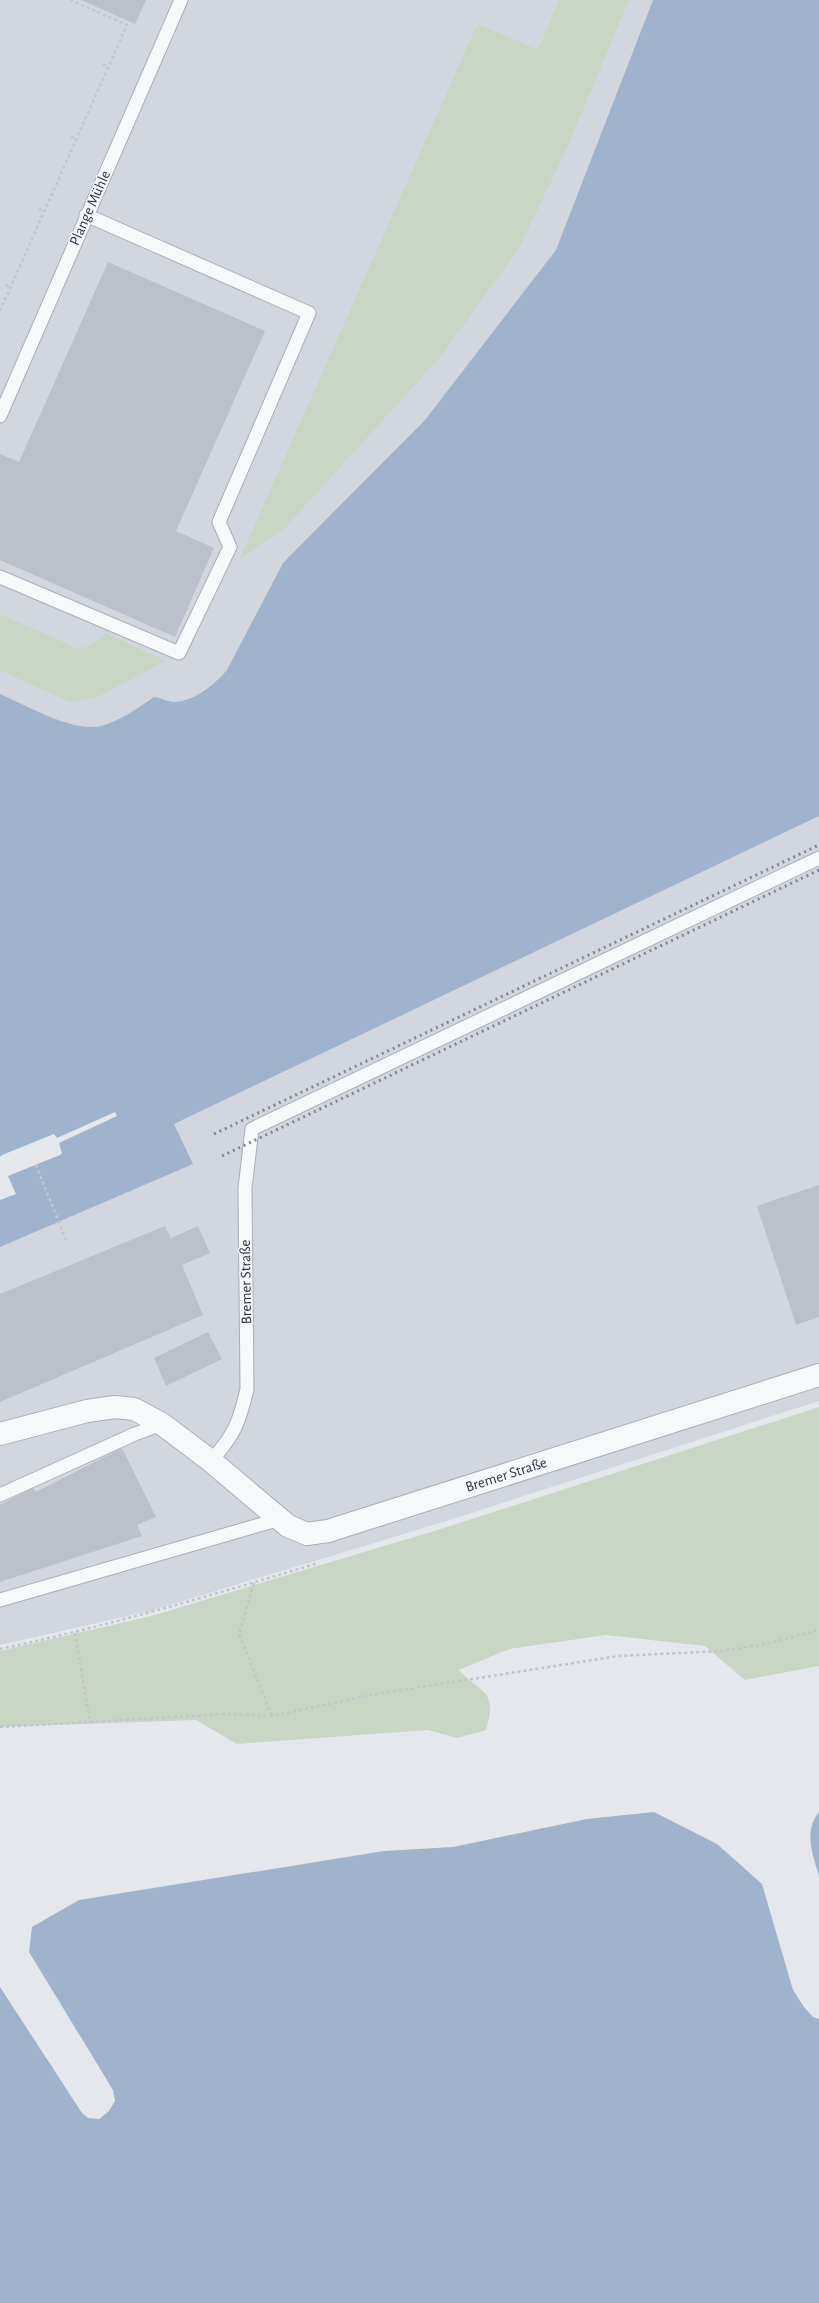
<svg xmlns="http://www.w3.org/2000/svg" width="819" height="2303" font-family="'Alegreya Sans',sans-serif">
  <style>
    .built { fill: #d2d6de }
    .green { fill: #c9d6c5 }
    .water { fill: #9fb4cc }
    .pier { fill: #e4e7ec }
    .building { fill: #bbc0ca }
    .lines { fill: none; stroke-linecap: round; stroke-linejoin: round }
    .lane-casing { stroke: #a9aeb7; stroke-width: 15 }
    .street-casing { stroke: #a9aeb7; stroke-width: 24 }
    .path { stroke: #c2c5cb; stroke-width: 2.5; stroke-dasharray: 3 3; stroke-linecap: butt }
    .lane { stroke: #f7f8fa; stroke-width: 13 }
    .street { stroke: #f7f8fa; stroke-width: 22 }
    .rail { stroke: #7d8696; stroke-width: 3; stroke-dasharray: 2 4; stroke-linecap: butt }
    .labels { text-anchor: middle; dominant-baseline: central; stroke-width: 3; stroke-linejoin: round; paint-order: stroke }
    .street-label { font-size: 15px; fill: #2b3445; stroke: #f4f6f9 }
  </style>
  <rect width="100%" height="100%" fill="#e4e7ec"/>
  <!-- built -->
  <path class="built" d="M0,0H819V1401L440,1523L150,1611L0,1645Z"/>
  <!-- green -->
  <g class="green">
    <path d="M559,0H629L567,148L519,248L442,355L285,528L239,560L475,29L480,25L538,50Z"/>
    <path d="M0,614L79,649L91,645L106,633L166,661L99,696L72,703L0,670Z"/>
    <path d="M819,1407V1666L745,1680L705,1646L606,1635L509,1649L459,1670C482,1695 498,1689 486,1730L457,1738L428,1730L237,1744L196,1720L0,1727V1651L151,1616L441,1529Z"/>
  </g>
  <!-- water -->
  <g class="water">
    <path d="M653,0H819V816L174,1124L193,1164L0,1247V694C25,705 74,733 101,726C120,721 138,708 154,697C160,698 167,701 173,702C194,702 214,685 227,670L283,563L425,420L556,250Z"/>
    <path d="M654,1812L717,1844L762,1884L793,1990L804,2007L813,2017L819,2019V2303H0V1987L82,2113L88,2118L99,2119L109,2111L115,2101L113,2090L29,1952L32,1927L79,1900L384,1851L453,1847L587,1819Z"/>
    <path d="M819,1812V1876C813,1855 803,1831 819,1812Z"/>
  </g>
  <!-- pier -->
  <path class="pier" d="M115,1112L117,1116L59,1143L62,1153L60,1155L8,1176L16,1194L0,1200V1157L2,1155L54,1134L57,1138Z"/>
  <!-- building -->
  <g class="building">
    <path d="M81,0H146L135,24Z"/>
    <path d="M108,262L265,331L176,531L214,548L175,637L0,560V454L19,462Z"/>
    <path d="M819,1185V1317L796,1325L757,1206Z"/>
    <path d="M165,1226L171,1238L198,1226L210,1253L182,1265L203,1315L0,1402V1294Z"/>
    <path d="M208,1332L222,1359L166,1386L154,1358Z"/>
    <path d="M122,1448L156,1517L137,1525L142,1536L0,1582V1505L33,1488L36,1492Z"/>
  </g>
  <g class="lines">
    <!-- lane casing -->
    <g class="lane-casing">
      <g id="lane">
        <path d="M0,416L181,0"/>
        <path d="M0,577L179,653L230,547L219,522L309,313L86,215"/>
        <path d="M211,1461C235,1434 239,1423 247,1389L245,1188L252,1129L819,858"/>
        <path d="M0,1495L135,1434L162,1424"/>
        <path d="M0,1600L280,1519"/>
      </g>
    </g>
    <!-- street casing -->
    <g class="street-casing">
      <g id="street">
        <path id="s1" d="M0,1434L87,1411L115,1407L134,1409L162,1424L211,1461L288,1526L307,1534L328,1531L819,1375"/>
      </g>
    </g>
    <!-- path -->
    <g class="path">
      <path d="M103,64L108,67"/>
      <path d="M71,137L76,139"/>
      <path d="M39,209L44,211"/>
      <path d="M6,285L11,287"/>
      <path d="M0,311L127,25L71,0"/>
      <path d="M36,1165L67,1243"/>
      <path d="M254,1583L239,1634L272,1716"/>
      <path d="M75,1633L90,1723"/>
      <path d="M0,1649C108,1626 213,1595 318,1563"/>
      <path d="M0,1727L226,1714L272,1716L371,1695L618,1656L722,1651L766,1644L819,1630"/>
    </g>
    <!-- lane -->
    <use href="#lane" class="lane"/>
    <!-- street -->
    <use href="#street" class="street"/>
    <!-- rail -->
    <g class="rail">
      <path d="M214,1134L819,845"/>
      <path d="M222,1156L819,870"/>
    </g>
  </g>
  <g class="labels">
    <!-- street labels -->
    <g class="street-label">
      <text transform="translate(90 208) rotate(-66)">Plange Mühle</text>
      <text transform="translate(246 1282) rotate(-91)">Bremer Straße</text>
      <text stroke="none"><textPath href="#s1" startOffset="560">Bremer Straße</textPath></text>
    </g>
  </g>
</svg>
